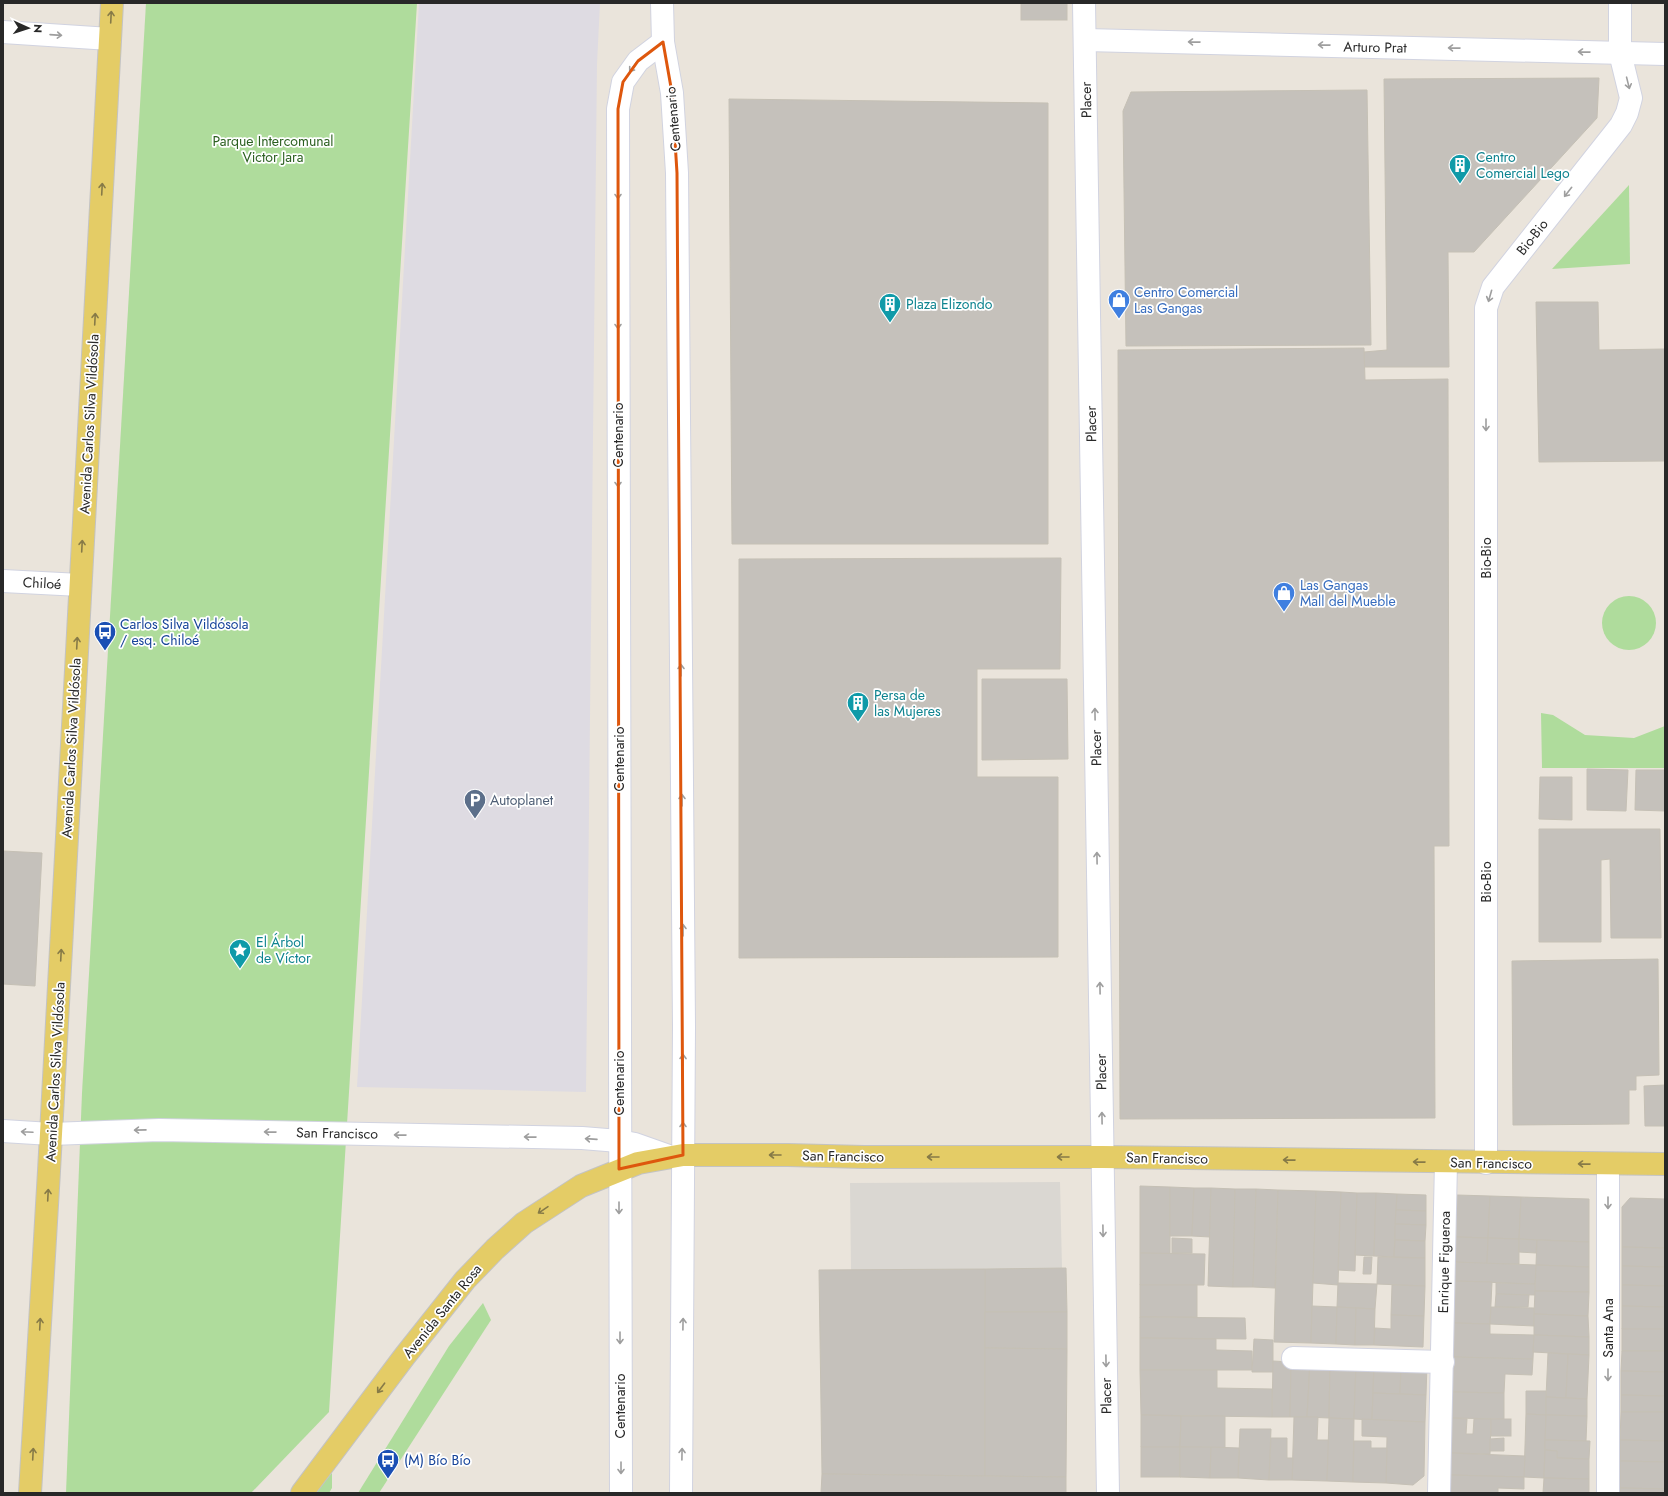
<svg xmlns="http://www.w3.org/2000/svg" width="1668" height="1496" font-family="Jost,sans-serif">
  <style>
    .industrial { fill: #dedbe2 }
    .green { fill: #afdc9c }
    .plaza { fill: #dad7d2 }
    .building { fill: #c5c1bb; stroke: #c5c0b5 }
    .lines { fill: none; stroke-linecap: round; stroke-linejoin: round }
    .minor-casing { stroke: #d1d3e0; stroke-width: 24 }
    .major-casing { stroke: #c3c3c3; stroke-width: 24 }
    .minor { stroke: #fff; stroke-width: 22 }
    .major { stroke: #e4cc66; stroke-width: 22 }
    .oneway { stroke: #867a47 }
    .oneway2 { stroke: #9e9e9e }
    .marked { fill: none; stroke: #de570d; stroke-width: 3; stroke-linejoin: round }
    .labels { text-anchor: middle; dominant-baseline: central; stroke-width: 3.5; stroke-linejoin: round; paint-order: stroke }
    .street-label { font-size: 14px; fill: #282828; stroke: #fff }
    .park-label { font-size: 14px; fill: #2a5f1f; stroke: #fff }
    .culture-label { font-size: 14px; fill: #0d838f; stroke: #fff; text-anchor: start }
    .shop-label { font-size: 14px; fill: #366cbe; stroke: #fff; text-anchor: start }
    .transit-label { font-size: 14px; fill: #164399; stroke: #fff; text-anchor: start }
    .service-label { font-size: 14px; fill: #4e5e75; stroke: #fff; text-anchor: start }
  </style>
  <rect width="100%" height="100%" fill="#eae4db"/>
  <!-- industrial -->
  <path class="industrial" d="M419,3H600L597,64L586,1092L357,1087Z"/>
  <!-- green -->
  <g class="green">
    <path d="M146,3H417L329,1412L251,1493H66L82,1093Z"/>
    <path d="M1629,185L1630,264L1552,269Z"/>
    <circle cx="1629" cy="623" r="27"/>
    <path d="M1541,713L1553,715L1585,735L1634,738L1665,726V768H1542Z"/>
    <path d="M483,1303L491,1320L379,1493H358L449,1346Z"/>
    <path d="M332,1473V1488L329,1493H315Z"/>
  </g>
  <!-- plaza -->
  <path class="plaza" d="M1060,1182L1062,1268L851,1270L850,1183Z"/>
  <!-- building -->
  <g class="building">
    <rect x="1021" y="3" width="46" height="17"/>
    <path d="M1599,78L1597,118L1474,252H1448L1449,367H1363L1364,352L1387,350L1384,79Z"/>
    <path d="M1367,90L1371,345L1126,346L1123,111L1131,92Z"/>
    <path d="M729,99L1048,103V544H732Z"/>
    <path d="M1536,302H1598L1599,350L1665,349V461L1539,462Z"/>
    <path d="M1364,348L1365,380L1448,379L1449,846H1434L1435,1118L1120,1119L1118,350Z"/>
    <path d="M1061,558L1060,669H977V777H1058V957L739,958V559Z"/>
    <path d="M982,679H1067L1068,759L982,760Z"/>
    <path d="M1587,769L1628,770L1626,811L1587,810Z"/>
    <path d="M1636,770H1665V811L1635,810Z"/>
    <path d="M1540,777H1572V820L1539,819Z"/>
    <path d="M1539,829H1660L1661,938H1611L1610,859L1601,860V942H1539Z"/>
    <path d="M3,851L42,853L35,986L3,984Z"/>
    <path d="M1658,959L1659,1075L1636,1076V1090H1629V1124L1513,1125L1512,961Z"/>
    <path d="M1665,1085V1126H1645L1644,1086Z"/>
    <path d="M1140,1186L1170,1187V1254L1140,1253Z"/>
    <path d="M1170,1187L1194,1188L1192,1236H1170Z"/>
    <path d="M1194,1188H1211L1210,1237L1192,1236Z"/>
    <path d="M1211,1188L1235,1189L1233,1287L1208,1286Z"/>
    <path d="M1235,1189H1256L1253,1287H1233Z"/>
    <path d="M1256,1189L1278,1190L1275,1288L1253,1287Z"/>
    <path d="M1278,1190L1316,1191L1311,1343L1274,1342Z"/>
    <path d="M1316,1191L1341,1192L1338,1285L1313,1283Z"/>
    <path d="M1341,1192L1357,1193L1355,1271L1338,1270Z"/>
    <path d="M1357,1193H1376L1374,1256L1355,1255Z"/>
    <path d="M1376,1193L1397,1194L1394,1257L1374,1256Z"/>
    <path d="M1397,1194L1426,1195V1211L1396,1210Z"/>
    <path d="M1457,1195L1490,1196L1488,1238L1456,1237Z"/>
    <path d="M1490,1196L1521,1197L1519,1239L1488,1238Z"/>
    <path d="M1521,1197L1589,1199V1242L1519,1239Z"/>
    <path d="M1630,1198L1665,1199V1248L1622,1247V1207Z"/>
    <path d="M1396,1210L1426,1211V1225L1395,1224Z"/>
    <path d="M1395,1224L1426,1225L1425,1241L1395,1240Z"/>
    <path d="M1456,1237L1488,1238L1487,1264L1455,1262Z"/>
    <path d="M1172,1238L1192,1239V1253H1172Z"/>
    <path d="M1488,1238L1519,1239V1264H1487Z"/>
    <path d="M1519,1239L1537,1240L1536,1253L1519,1252Z"/>
    <path d="M1395,1240L1425,1241V1258L1394,1257Z"/>
    <path d="M1537,1240L1589,1242V1267L1536,1265Z"/>
    <path d="M1622,1247L1665,1248V1267L1622,1266Z"/>
    <path d="M1140,1253L1205,1254L1204,1285H1140Z"/>
    <path d="M1364,1257H1372L1371,1274H1363Z"/>
    <path d="M1378,1257L1425,1258V1286L1377,1284Z"/>
    <path d="M1455,1262L1536,1265L1535,1284L1455,1281Z"/>
    <path d="M1536,1265L1589,1267V1292L1535,1291Z"/>
    <path d="M1622,1266L1665,1267V1286L1622,1285Z"/>
    <path d="M1066,1268L1067,1312H985V1269Z"/>
    <path d="M985,1269V1476L822,1474L819,1270Z"/>
    <path d="M1455,1281L1492,1282L1490,1324L1454,1323Z"/>
    <path d="M1338,1283L1377,1284L1375,1309L1337,1307Z"/>
    <path d="M1496,1283L1535,1284V1295L1496,1294Z"/>
    <rect x="1140" y="1285" width="57" height="32"/>
    <path d="M1392,1285L1425,1286L1424,1316L1391,1315Z"/>
    <path d="M1622,1285L1665,1286V1307L1622,1306Z"/>
    <path d="M1535,1291L1589,1292L1588,1316L1534,1314Z"/>
    <path d="M1496,1294L1529,1295L1528,1307H1495Z"/>
    <path d="M1312,1306L1337,1307L1336,1344L1311,1343Z"/>
    <path d="M1622,1306L1665,1307V1329H1622Z"/>
    <path d="M1337,1307L1356,1308L1355,1345L1336,1344Z"/>
    <path d="M1491,1307L1534,1308V1326L1490,1324Z"/>
    <path d="M1356,1308L1375,1309L1374,1345H1355Z"/>
    <path d="M985,1312H1067V1349L985,1348Z"/>
    <path d="M1534,1314L1588,1316L1589,1337L1534,1335Z"/>
    <path d="M1391,1315L1424,1316L1423,1347L1374,1345L1375,1328L1391,1329Z"/>
    <path d="M1140,1317L1245,1318L1246,1339L1140,1338Z"/>
    <path d="M1454,1323L1490,1324V1334L1534,1335L1533,1359L1453,1357Z"/>
    <rect x="1622" y="1329" width="43" height="22"/>
    <path d="M1534,1335L1589,1337V1355L1533,1352Z"/>
    <path d="M1140,1338L1216,1339V1350L1252,1351V1370H1140Z"/>
    <path d="M1254,1339L1273,1340V1372H1252Z"/>
    <path d="M985,1348L1067,1349L1066,1477L985,1476Z"/>
    <path d="M1622,1351H1665V1372L1621,1371Z"/>
    <path d="M1548,1353L1568,1354L1566,1398L1546,1397Z"/>
    <path d="M1568,1354L1589,1355L1587,1399L1566,1398Z"/>
    <path d="M1453,1357L1533,1359L1532,1375L1505,1374L1504,1393L1452,1392Z"/>
    <path d="M1273,1361L1291,1362L1290,1417H1272Z"/>
    <path d="M1291,1362H1310L1307,1417H1290Z"/>
    <path d="M1310,1362L1330,1363L1329,1418L1307,1417Z"/>
    <path d="M1330,1363L1356,1364L1354,1419L1329,1418Z"/>
    <path d="M1356,1364H1374L1372,1420L1354,1419Z"/>
    <path d="M1374,1364L1401,1365L1400,1394L1373,1393Z"/>
    <path d="M1401,1365H1427L1426,1395L1400,1394Z"/>
    <path d="M1140,1370H1217V1388L1272,1389V1417L1141,1415Z"/>
    <path d="M1621,1371L1665,1372V1396L1621,1395Z"/>
    <path d="M1526,1391H1546V1415L1526,1414Z"/>
    <path d="M1452,1392L1504,1393V1419L1452,1418Z"/>
    <path d="M1373,1393L1426,1395L1425,1422L1372,1420Z"/>
    <path d="M1621,1395L1665,1396V1412H1621Z"/>
    <path d="M1546,1397L1587,1399V1416L1546,1415Z"/>
    <path d="M1621,1412H1665V1441L1620,1440Z"/>
    <path d="M1526,1414L1546,1415L1544,1478L1524,1477Z"/>
    <path d="M1141,1415L1181,1416L1180,1447H1141Z"/>
    <path d="M1546,1415L1587,1416L1586,1441L1545,1440Z"/>
    <path d="M1181,1416H1225V1448L1180,1447Z"/>
    <path d="M1294,1417H1318L1317,1440H1329L1327,1481L1292,1480Z"/>
    <path d="M1329,1418L1354,1419L1353,1482L1327,1481Z"/>
    <path d="M1452,1418L1467,1419L1466,1434H1473L1474,1419H1491L1490,1454L1451,1453Z"/>
    <path d="M1362,1419L1425,1422L1424,1476L1413,1485L1386,1483L1387,1437L1362,1436Z"/>
    <rect x="1491" y="1419" width="20" height="17"/>
    <path d="M1240,1429H1271L1269,1480L1238,1478Z"/>
    <path d="M1271,1438H1287V1458H1293L1292,1480H1269Z"/>
    <path d="M1504,1438V1451H1490V1439Z"/>
    <path d="M1545,1440L1590,1441L1589,1459L1557,1458V1451L1545,1450Z"/>
    <path d="M1620,1440L1665,1441V1462L1620,1461Z"/>
    <path d="M1354,1441H1371V1448H1387L1386,1483L1353,1482Z"/>
    <rect x="1141" y="1447" width="39" height="30"/>
    <path d="M1180,1447H1211L1210,1478L1180,1477Z"/>
    <path d="M1211,1447L1239,1448L1238,1478H1210Z"/>
    <path d="M1545,1450L1557,1451V1458L1589,1459V1479L1544,1478Z"/>
    <path d="M1451,1453L1525,1456L1524,1477L1450,1475Z"/>
    <path d="M1620,1461L1665,1462V1489L1620,1488Z"/>
    <path d="M822,1474L1066,1477V1493H821Z"/>
    <path d="M1450,1475L1524,1477V1489L1498,1488V1493H1449Z"/>
    <path d="M1544,1478L1589,1479V1493H1543Z"/>
    <path d="M1620,1488L1665,1489V1493H1620Z"/>
  </g>
  <g class="lines">
    <!-- minor casing -->
    <g class="minor-casing">
      <g id="minor">
        <path d="M662,3L663,42L672,93L677,173L684,1027L681,1493"/>
        <path d="M1084,3L1108,1493"/>
        <path d="M3,32L110,39"/>
        <path d="M1085,40L1665,54"/>
        <path d="M3,581L80,585"/>
        <path d="M3,1131L51,1134L159,1130L582,1138L619,1141L635,1144L669,1156"/>
        <path d="M1486,1163V308L1493,287L1621,125L1627,113L1631,98L1620,53V3"/>
        <path d="M1608,1164V1493"/>
        <path d="M1293,1358L1443,1362"/>
        <path d="M621,1493L618,109L623,82L638,61L663,42"/>
        <path d="M1439,1493L1446,1162"/>
      </g>
    </g>
    <!-- major casing -->
    <g class="major-casing">
      <g id="major">
        <path d="M30,1493L49,1171L112,3"/>
        <path d="M302,1493L404,1357L465,1280L495,1249L524,1223L581,1186L638,1163L683,1155H788L864,1157H1102L1665,1164"/>
      </g>
    </g>
    <!-- minor -->
    <use href="#minor" class="minor"/>
    <!-- major -->
    <use href="#major" class="major"/>
  </g>
  <!-- one-way arrows -->
  <defs><path id="oneway-shaft" d="M-6 0H5M1.5-3L5.5 0L1.5 3" fill="none" stroke-width="1.6" stroke-linecap="round" stroke-linejoin="round"/></defs>
  <g class="oneway">
    <use href="#oneway-shaft" transform="translate(111 17) rotate(-87)"/>
    <use href="#oneway-shaft" transform="translate(102 189) rotate(-87)"/>
    <use href="#oneway-shaft" transform="translate(95 319) rotate(-87)"/>
    <use href="#oneway-shaft" transform="translate(82 546) rotate(-87)"/>
    <use href="#oneway-shaft" transform="translate(77 643) rotate(-87)"/>
    <use href="#oneway-shaft" transform="translate(61 955) rotate(-87)"/>
    <use href="#oneway-shaft" transform="translate(775 1155) rotate(-180)"/>
    <use href="#oneway-shaft" transform="translate(933 1157) rotate(-180)"/>
    <use href="#oneway-shaft" transform="translate(1063 1157) rotate(-180)"/>
    <use href="#oneway-shaft" transform="translate(1289 1160) rotate(-179)"/>
    <use href="#oneway-shaft" transform="translate(1419 1162) rotate(-179)"/>
    <use href="#oneway-shaft" transform="translate(1584 1164) rotate(-179)"/>
    <use href="#oneway-shaft" transform="translate(48 1195) rotate(-87)"/>
    <use href="#oneway-shaft" transform="translate(543 1210) rotate(146)"/>
    <use href="#oneway-shaft" transform="translate(40 1324) rotate(-87)"/>
    <use href="#oneway-shaft" transform="translate(381 1388) rotate(127)"/>
    <use href="#oneway-shaft" transform="translate(33 1454) rotate(-87)"/>
  </g>
  <g class="oneway2">
    <use href="#oneway-shaft" transform="translate(56 35) rotate(4)"/>
    <use href="#oneway-shaft" transform="translate(1194 42) rotate(-179)"/>
    <use href="#oneway-shaft" transform="translate(1324 45) rotate(-179)"/>
    <use href="#oneway-shaft" transform="translate(1454 48) rotate(-179)"/>
    <use href="#oneway-shaft" transform="translate(1584 52) rotate(-179)"/>
    <use href="#oneway-shaft" transform="translate(633 67) rotate(126)"/>
    <use href="#oneway-shaft" transform="translate(1628 83) rotate(76)"/>
    <use href="#oneway-shaft" transform="translate(1568 192) rotate(128)"/>
    <use href="#oneway-shaft" transform="translate(618 193) rotate(90)"/>
    <use href="#oneway-shaft" transform="translate(1490 296) rotate(106)"/>
    <use href="#oneway-shaft" transform="translate(618 323) rotate(90)"/>
    <use href="#oneway-shaft" transform="translate(1486 425) rotate(90)"/>
    <use href="#oneway-shaft" transform="translate(618 481) rotate(90)"/>
    <use href="#oneway-shaft" transform="translate(681 670) rotate(-90)"/>
    <use href="#oneway-shaft" transform="translate(1095 714) rotate(-91)"/>
    <use href="#oneway-shaft" transform="translate(682 800) rotate(-90)"/>
    <use href="#oneway-shaft" transform="translate(1097 858) rotate(-91)"/>
    <use href="#oneway-shaft" transform="translate(683 930) rotate(-90)"/>
    <use href="#oneway-shaft" transform="translate(1100 988) rotate(-91)"/>
    <use href="#oneway-shaft" transform="translate(683 1060) rotate(-89)"/>
    <use href="#oneway-shaft" transform="translate(1102 1118) rotate(-91)"/>
    <use href="#oneway-shaft" transform="translate(683 1128) rotate(-90)"/>
    <use href="#oneway-shaft" transform="translate(140 1130) rotate(179)"/>
    <use href="#oneway-shaft" transform="translate(27 1132) rotate(-177)"/>
    <use href="#oneway-shaft" transform="translate(270 1132) rotate(-179)"/>
    <use href="#oneway-shaft" transform="translate(400 1135) rotate(-179)"/>
    <use href="#oneway-shaft" transform="translate(530 1137) rotate(-179)"/>
    <use href="#oneway-shaft" transform="translate(591 1139) rotate(-176)"/>
    <use href="#oneway-shaft" transform="translate(1608 1203) rotate(90)"/>
    <use href="#oneway-shaft" transform="translate(619 1208) rotate(90)"/>
    <use href="#oneway-shaft" transform="translate(1103 1231) rotate(89)"/>
    <use href="#oneway-shaft" transform="translate(683 1324) rotate(-89)"/>
    <use href="#oneway-shaft" transform="translate(620 1338) rotate(90)"/>
    <use href="#oneway-shaft" transform="translate(1106 1361) rotate(89)"/>
    <use href="#oneway-shaft" transform="translate(1608 1375) rotate(90)"/>
    <use href="#oneway-shaft" transform="translate(682 1454) rotate(-89)"/>
    <use href="#oneway-shaft" transform="translate(621 1468) rotate(90)"/>
  </g>
  <!-- marked area -->
  <path class="marked" d="M663,42L672,93L677,173L683,1155L619,1169L618,109L623,82L638,61Z"/>
  <!-- icons -->
  <defs>
    <g id="building-pin" transform="scale(1.15)"><path d="M0 17L-7.5 6A9.5 9.5 0 1 1 7.5 6Z" fill="#0f9aa8" stroke="#fff"/><path d="M-4-6H4V6H1V3H-1V6H-4ZM-2.5-4.3h1.7v1.8h-1.7ZM.8-4.3h1.7v1.8H.8ZM-2.5-1h1.7V.8h-1.7ZM.8-1h1.7V.8H.8Z" fill="#fff"/></g>
    <g id="shop-pin" transform="scale(1.15)"><path d="M0 17L-7.5 6A9.5 9.5 0 1 1 7.5 6Z" fill="#3f7fe0" stroke="#fff"/><path d="M-5-2.5h2.3a2.7 3.5 0 0 1 5.4 0H5L5.5 6h-11ZM-1.5-2.5h3a1.5 2.3 0 0 0-3 0Z" fill="#fff"/></g>
    <g id="bus-pin" transform="scale(1.15)"><path d="M0 17L-7.5 6A9.5 9.5 0 1 1 7.5 6Z" fill="#1a4fb4" stroke="#fff"/><path d="M-5-6H5V4H4V6H2V4H-2V6H-4V4H-5ZM-3.5-4V0h7V-4ZM-3.5 1.2v1.5H-2V1.2ZM2 1.2v1.5H3.5V1.2Z" fill="#fff"/></g>
    <g id="parking-pin" transform="scale(1.15)"><path d="M0 17L-7.5 6A9.5 9.5 0 1 1 7.5 6Z" fill="#5c6f8a" stroke="#fff"/><path d="M-3.5-5.5H1a3.5 3.5 0 0 1 0 7H-1V5.5H-3.5ZM-1-3.4V-.6H.8a1.4 1.4 0 0 0 0-2.8Z" fill="#fff"/></g>
    <g id="sight-pin" transform="scale(1.15)"><path d="M0 17L-7.5 6A9.5 9.5 0 1 1 7.5 6Z" fill="#0f9aa8" stroke="#fff"/><path d="M0-6L1.8-2.2L6-1.7L2.9 1.2L3.7 5.4L0 3.3L-3.7 5.4L-2.9 1.2L-6-1.7L-1.8-2.2Z" fill="#fff"/></g>
  </defs>
  <g fill-rule="evenodd">
    <use href="#building-pin" x="1460" y="165"/>
    <use href="#shop-pin" x="1119" y="300"/>
    <use href="#building-pin" x="890" y="304"/>
    <use href="#shop-pin" x="1284" y="593"/>
    <use href="#bus-pin" x="105" y="632"/>
    <use href="#building-pin" x="858" y="703"/>
    <use href="#parking-pin" x="475" y="800"/>
    <use href="#sight-pin" x="240" y="950"/>
    <use href="#bus-pin" x="388" y="1460"/>
  </g>
  <g class="labels">
    <!-- street labels -->
    <g class="street-label">
      <text transform="translate(1375 47) rotate(1)">Arturo Prat</text>
      <text transform="translate(1086 100) rotate(-91)">Placer</text>
      <text transform="translate(673 119) rotate(-95)">Centenario</text>
      <text transform="translate(1532 237) rotate(-52)">Bio-Bio</text>
      <text transform="translate(89 424) rotate(-87)">Avenida Carlos Silva Vildósola</text>
      <text transform="translate(1091 424) rotate(-91)">Placer</text>
      <text transform="translate(618 435) rotate(-90)">Centenario</text>
      <text transform="translate(1486 558) rotate(-90)">Bio-Bio</text>
      <text transform="translate(42 583) rotate(3)">Chiloé</text>
      <text transform="translate(71 748) rotate(-87)">Avenida Carlos Silva Vildósola</text>
      <text transform="translate(1096 748) rotate(-91)">Placer</text>
      <text transform="translate(619 759) rotate(-90)">Centenario</text>
      <text transform="translate(1486 882) rotate(-90)">Bio-Bio</text>
      <text transform="translate(55 1072) rotate(-87)">Avenida Carlos Silva Vildósola</text>
      <text transform="translate(1101 1072) rotate(-91)">Placer</text>
      <text transform="translate(619 1083) rotate(-90)">Centenario</text>
      <text transform="translate(337 1133) rotate(1)">San Francisco</text>
      <text transform="translate(843 1156) rotate(1)">San Francisco</text>
      <text transform="translate(1167 1158) rotate(1)">San Francisco</text>
      <text transform="translate(1491 1163) rotate(1)">San Francisco</text>
      <text transform="translate(1444 1262) rotate(-89)">Enrique Figueroa</text>
      <text transform="translate(442 1311) rotate(-51)">Avenida Santa Rosa</text>
      <text transform="translate(1608 1328) rotate(-90)">Santa Ana</text>
      <text transform="translate(1106 1396) rotate(-91)">Placer</text>
      <text transform="translate(620 1406) rotate(-90)">Centenario</text>
    </g>
    <!-- park labels -->
    <g class="park-label">
      <text x="273" y="141">Parque Intercomunal<tspan x="273" dy="16">Victor Jara</tspan></text>
    </g>
    <!-- culture labels -->
    <g class="culture-label">
      <text x="1476" y="157">Centro<tspan x="1476" dy="16">Comercial Lego</tspan></text>
      <text x="906" y="304">Plaza Elizondo</text>
      <text x="874" y="695">Persa de<tspan x="874" dy="16">las Mujeres</tspan></text>
      <text x="256" y="942">El Árbol<tspan x="256" dy="16">de Víctor</tspan></text>
    </g>
    <!-- shop labels -->
    <g class="shop-label">
      <text x="1134" y="292">Centro Comercial<tspan x="1134" dy="16">Las Gangas</tspan></text>
      <text x="1300" y="585">Las Gangas<tspan x="1300" dy="16">Mall del Mueble</tspan></text>
    </g>
    <!-- transit labels -->
    <g class="transit-label">
      <text x="120" y="624">Carlos Silva Vildósola<tspan x="120" dy="16">/ esq. Chiloé</tspan></text>
      <text x="404" y="1460">(M) Bío Bío</text>
    </g>
    <!-- service labels -->
    <g class="service-label">
      <text x="490" y="800">Autoplanet</text>
    </g>
  </g>
  <!-- border -->
  <rect width="1668" height="1496" fill="none" stroke="#282828" stroke-width="8"/>
  <!-- north arrow -->
  <g transform="translate(28 28) rotate(93)" stroke="#ffffff" stroke-width="3" paint-order="stroke">
  <path d="M0-3L7 15L0 10L-7 15Z" fill="#282828"/>
  <text y="-6" font-size="11" font-weight="bold" text-anchor="middle" fill="#282828">N</text>
  </g>
</svg>
